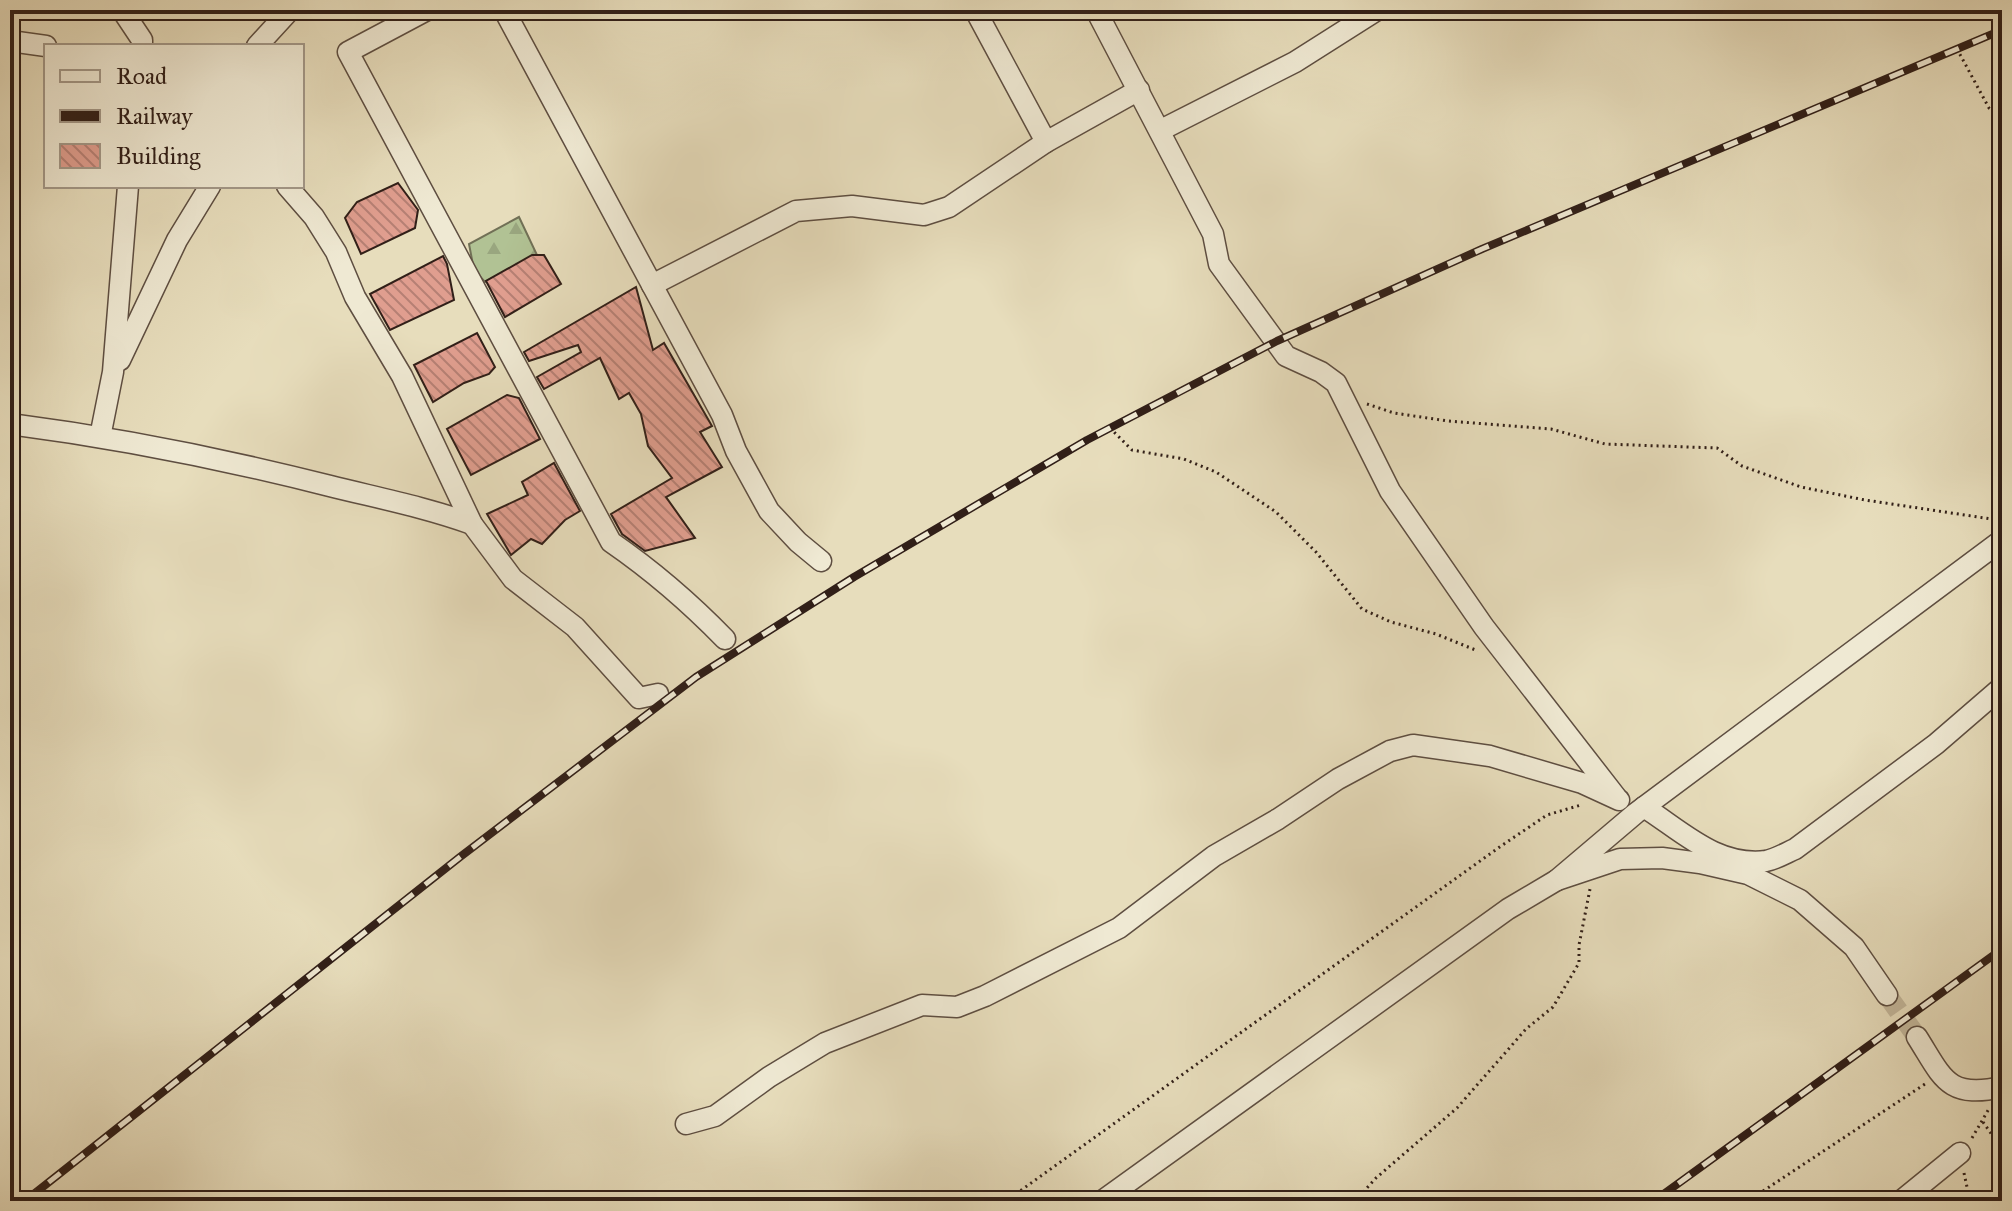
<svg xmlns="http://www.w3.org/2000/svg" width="2012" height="1211" font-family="'IM FELL Great Primer',serif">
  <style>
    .forest { fill: url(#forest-firs); stroke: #717056; stroke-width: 2 }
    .building { fill: url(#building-back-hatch); stroke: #311f18; stroke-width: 2 }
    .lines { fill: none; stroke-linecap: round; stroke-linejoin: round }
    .minor-tunnel { stroke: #c3b79b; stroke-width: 20; stroke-dasharray: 20 10; stroke-linecap: butt }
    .minor-casing { stroke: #5e4e41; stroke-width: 23 }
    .path { stroke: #311f18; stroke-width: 3; stroke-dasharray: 2 4; stroke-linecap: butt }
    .minor { stroke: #efe9d3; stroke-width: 20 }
    .rail-casing { stroke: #311f18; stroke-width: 8 }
    .rail { stroke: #efe9d3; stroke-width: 5; stroke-dasharray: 15; stroke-linecap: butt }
  </style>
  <defs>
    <pattern id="forest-firs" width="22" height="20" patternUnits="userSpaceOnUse" patternTransform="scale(2)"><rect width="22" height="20" fill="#b1c294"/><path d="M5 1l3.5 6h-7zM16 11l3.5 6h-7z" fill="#99a67f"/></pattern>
    <pattern id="building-back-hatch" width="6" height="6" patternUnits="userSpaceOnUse" patternTransform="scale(2)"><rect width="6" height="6" fill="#e09e8f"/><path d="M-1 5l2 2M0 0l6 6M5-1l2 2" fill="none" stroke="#b68074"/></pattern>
  </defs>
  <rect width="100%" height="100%" fill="#e7ddbc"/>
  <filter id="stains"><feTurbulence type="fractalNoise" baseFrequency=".0025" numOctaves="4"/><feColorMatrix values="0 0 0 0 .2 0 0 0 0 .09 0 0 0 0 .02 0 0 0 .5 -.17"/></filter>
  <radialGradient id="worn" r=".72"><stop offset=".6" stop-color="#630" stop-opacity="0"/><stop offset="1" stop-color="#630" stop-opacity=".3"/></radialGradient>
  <!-- forest -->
  <path class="forest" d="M519,217L537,255L485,282L474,270L469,244Z"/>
  <!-- building -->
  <g class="building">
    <path d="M398,183L418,210L415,228L361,254L345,218L357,202Z"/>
    <path d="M532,255H544L561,284L505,317L486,281Z"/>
    <path d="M443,256L447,264L454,300L390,330L370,294Z"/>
    <path d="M636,287L653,350L664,343L712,426L700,432L722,467L666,497L695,538L645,551L622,534L611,514L672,478L648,446L641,414L629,393L619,399L600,358L544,389L537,377L581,352L578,345L529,361L524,352Z"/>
    <path d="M477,333L495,367L489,374L464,383L433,402L414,365Z"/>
    <path d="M507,395L519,398L540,439L471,475L447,429Z"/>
    <path d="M554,463L580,511L565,520L542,544L531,539L511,555L487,514L528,495L522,482Z"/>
  </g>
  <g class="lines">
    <!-- minor-tunnel -->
    <path class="minor-tunnel" d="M1887,995L1917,1037"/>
    <!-- minor casing -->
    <g class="minor-casing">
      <g id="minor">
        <path d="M122,10L142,40V46"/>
        <path d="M427,10L348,52L611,542C653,571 689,602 725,639"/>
        <path d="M504,10L722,415L736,451L769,511L798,542L821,561"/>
        <path d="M975,10L1046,142"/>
        <path d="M1096,10L1213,234L1219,264L1286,356L1321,372L1336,383L1390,491L1484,627L1616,797"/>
        <path d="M10,41L46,46"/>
        <path d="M257,46L290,10"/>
        <path d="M1161,130L1295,62L1377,10"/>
        <path d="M287,186L314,217L336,252L355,297L402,376L472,524L513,579L575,627L639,698L658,694"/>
        <path d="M652,285L796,211L852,206L924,215L949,207L1046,142L1139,90"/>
        <path d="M120,360L177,240L210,186"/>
        <path d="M10,424C118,438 224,459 330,486C378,498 425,507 472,524"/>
        <path d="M100,437L113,372L128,186"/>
        <path d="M1644,807C1683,832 1717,867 1766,861C1776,859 1786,853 1795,849L1936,744L2002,687"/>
        <path d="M1887,995L1854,947L1800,900L1748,874L1700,863L1662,858L1620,859L1557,880L1636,813L2002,540"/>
        <path d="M1917,1037C1943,1078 1947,1099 2002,1087"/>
        <path d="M686,1124L715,1116L769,1077L825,1043L922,1005L957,1007L985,996L1119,928L1214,856L1278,819L1338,779L1390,751L1413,745L1490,756L1582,783L1619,800"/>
        <path d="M1102,1201L1508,909L1557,880"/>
        <path d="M1901,1201L1960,1153"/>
      </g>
    </g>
    <!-- path -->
    <g class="path">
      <path d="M1957,49L1989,108L2002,117"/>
      <path d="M1367,404L1394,413L1448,421L1551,429L1605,444L1717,448L1742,466L1801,487L1865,500L1998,520"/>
      <path d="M1110,428L1132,450L1184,459L1216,472L1276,512L1316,552L1362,609L1391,622L1436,634L1478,651"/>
      <path d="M1983,1122L2002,1149"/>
      <path d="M1972,1138L1990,1107"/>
      <path d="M1964,1173L1970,1201"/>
      <path d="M1006,1201L1501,846L1547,815L1581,805"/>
      <path d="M1355,1201L1376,1178L1457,1108L1526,1029L1553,1007L1579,963V945L1590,889"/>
      <path d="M1748,1201L1925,1084"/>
    </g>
    <!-- minor -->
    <use href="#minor" class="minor"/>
    <!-- rail casing -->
    <g class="rail-casing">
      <g id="rail">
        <path d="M25,1201L460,857L696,677L854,577L1087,440L1277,341L1482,249L2002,30"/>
        <path d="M1654,1201L2002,949"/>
      </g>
    </g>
    <!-- rail -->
    <use href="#rail" class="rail"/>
  </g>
  <!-- margin -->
  <rect width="2012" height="1211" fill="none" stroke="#e7ddbc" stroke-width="40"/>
  <rect x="12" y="12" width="1988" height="1187" fill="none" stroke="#311f18" stroke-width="4"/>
  <rect x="20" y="20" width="1972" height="1171" fill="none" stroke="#311f18" stroke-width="2"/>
  <!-- legend -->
  <rect x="44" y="44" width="260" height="144" fill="#efe9d3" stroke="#a39888" stroke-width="2"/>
  <rect x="60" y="70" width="40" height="12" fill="#efe9d3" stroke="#a39888" stroke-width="2"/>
  <text x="116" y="84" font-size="24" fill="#311f18">Road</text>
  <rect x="60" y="110" width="40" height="12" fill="#311f18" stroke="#a39888" stroke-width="2"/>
  <text x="116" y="124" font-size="24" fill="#311f18">Railway</text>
  <rect x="60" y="144" width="40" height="24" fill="url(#building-back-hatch)" stroke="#a39888" stroke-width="2"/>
  <text x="116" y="164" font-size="24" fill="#311f18">Building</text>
  <rect width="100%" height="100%" filter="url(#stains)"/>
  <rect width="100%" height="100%" fill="url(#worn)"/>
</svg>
